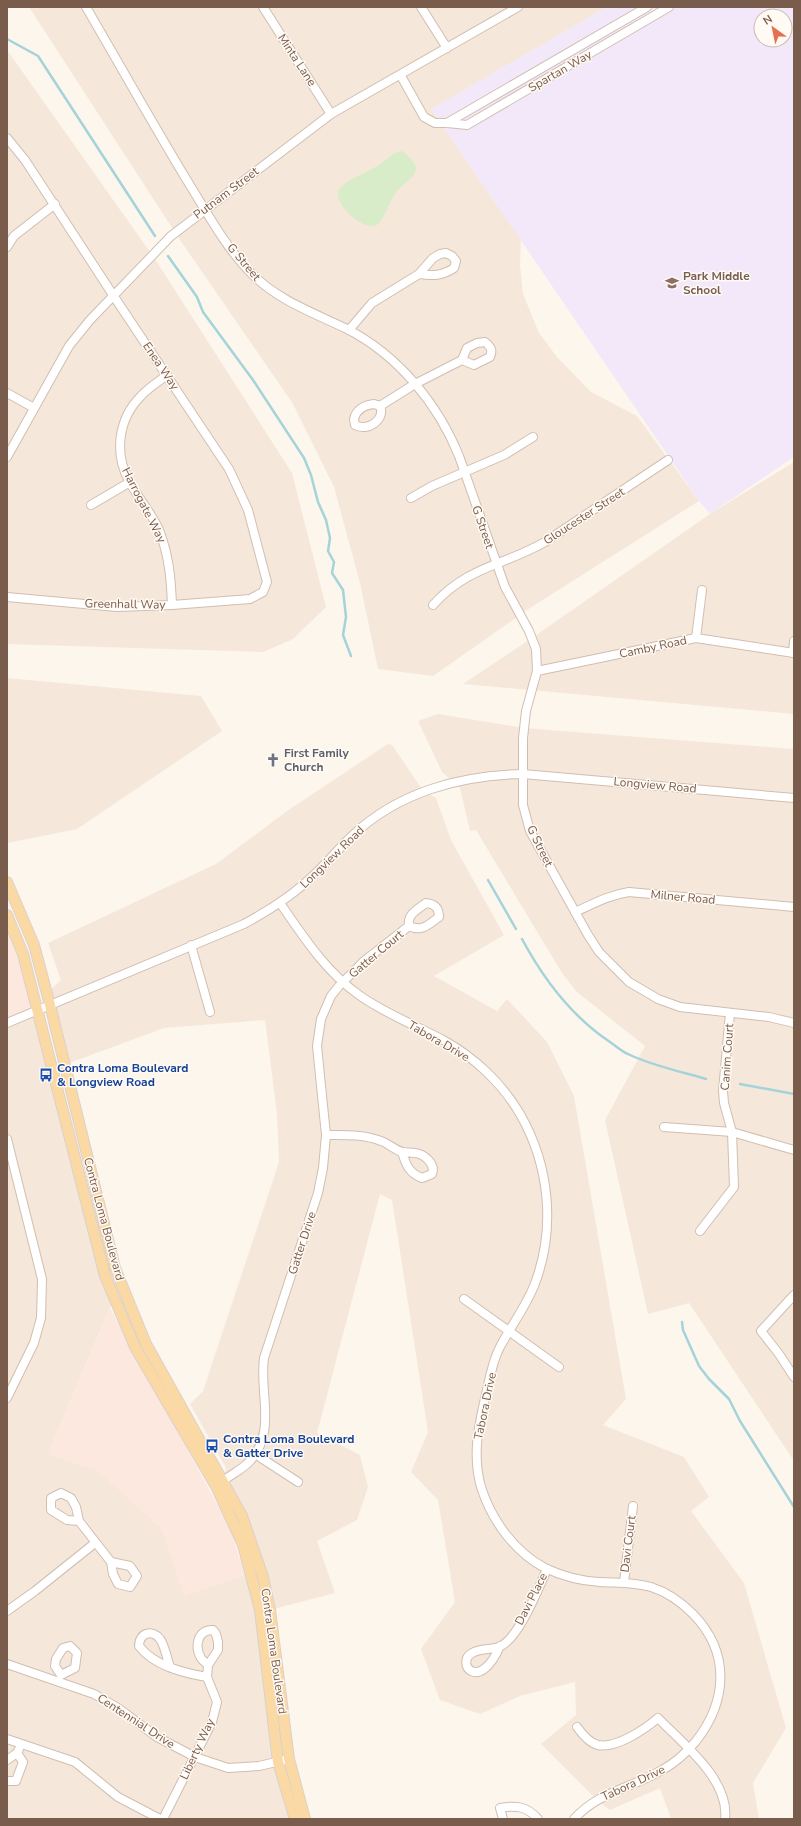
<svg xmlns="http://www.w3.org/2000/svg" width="801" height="1826" font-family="'Nunito Sans',sans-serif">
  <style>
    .residential { fill: #f5e8da }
    .commercial { fill: #fde8e0 }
    .education { fill: #f3e8fa; fill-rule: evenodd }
    .green { fill: #d8ecc9 }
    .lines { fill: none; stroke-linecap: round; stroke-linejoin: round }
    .stream { stroke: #a5d3da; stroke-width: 2.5 }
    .minor-casing { stroke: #d1beb0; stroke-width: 10 }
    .major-casing { stroke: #dad1cd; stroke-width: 12 }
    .minor { stroke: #fff; stroke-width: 8 }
    .major { stroke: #fbd9a5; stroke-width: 10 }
    .labels { text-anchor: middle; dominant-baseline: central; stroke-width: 3; stroke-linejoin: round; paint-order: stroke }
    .street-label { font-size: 12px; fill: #7a5c4d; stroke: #fffaf3 }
    .education-label { font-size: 12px; font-weight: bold; fill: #785e54; stroke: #fffaf3; text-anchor: start }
    .worship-label { font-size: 12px; font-weight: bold; fill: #5b616d; stroke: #fffaf3; text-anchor: start }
    .transit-label { font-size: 12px; font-weight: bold; fill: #164399; stroke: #fffaf3; text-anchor: start }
  </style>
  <rect width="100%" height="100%" fill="#fdf6ec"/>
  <!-- residential -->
  <g class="residential">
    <path d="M29,7H607L432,109L521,234L520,266L523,294L539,333L557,357L591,392L637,416L699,501L530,608L433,676L378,669L360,583L334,487L293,404L178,237Z"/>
    <path d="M7,50L155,259L292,473L326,607L293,639L263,652L7,644Z"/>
    <path d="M794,462V714L463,684L532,638L710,514Z"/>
    <path d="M7,678L201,696L222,731L77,829L7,843Z"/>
    <path d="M438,714L524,728L794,749V1461L689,1303L648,1314L605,1120L645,1046L577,992L562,973L476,830L470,831L460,788L442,772L418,721Z"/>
    <path d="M388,744L392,745L422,789L436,798L451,840L504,935L434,976L497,1011L507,999L547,1042L574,1096L626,1399L603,1425L684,1457L709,1497L691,1511L744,1583L786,1728L753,1783L759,1819H671L660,1788L610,1810L597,1800L541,1744L576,1715L575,1682L520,1696L480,1714L440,1700L421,1649L455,1602L438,1500L411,1472L428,1432L392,1200L380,1194L317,1433L360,1455L368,1487L357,1520L317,1541L335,1593L270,1610L263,1577L223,1481L226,1468L190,1404L203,1391L279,1162L277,1114L265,1020L164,1028L64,1065L47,993L61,980L48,943L216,864L287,811Z"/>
    <path d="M36,1011L114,1298L48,1454L98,1470L162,1529L184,1595L250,1573L278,1762L295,1819H7V1023Z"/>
  </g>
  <!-- commercial -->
  <g class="commercial">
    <path d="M7,915L36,1011L7,1023Z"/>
    <path d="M110,1308L229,1526L245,1575L184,1596L162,1529L99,1471L48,1454Z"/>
  </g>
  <!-- education -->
  <path class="education" d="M607,7H794V457L710,514L699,501L431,109ZM761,16H785V40H761Z"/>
  <!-- green -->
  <path class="green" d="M402,151C407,155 415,161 416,168C417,176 402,185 397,191C390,199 384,221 377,225C365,232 337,207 338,194C338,192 340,188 342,186C349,179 370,171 379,165C388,159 392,152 402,151Z"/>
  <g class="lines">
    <!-- stream -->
    <g class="stream">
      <path d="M7,39L38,56L155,236"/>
      <path d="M168,256L197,297L203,312L253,380L304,458L311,475L318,502L326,520L330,538L328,551L334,562L332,573L343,590L346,617L343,635L351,656"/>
      <path d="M488,880L516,929"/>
      <path d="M522,939C544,980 571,1016 610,1042C616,1046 621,1051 628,1054C650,1065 682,1072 706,1079"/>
      <path d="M740,1084L794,1094"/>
      <path d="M682,1322L683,1330L699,1366L709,1379L729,1399L740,1421L794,1507"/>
    </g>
    <!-- minor casing -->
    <g class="minor-casing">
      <g id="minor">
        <path d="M86,7C121,67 155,128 191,187C209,216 227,249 251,273C277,300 314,313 347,329C398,355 438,404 459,456L505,587L529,631L536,649L537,671L526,711L523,738V805L530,831L588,935L599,952L629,982L658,999L680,1007L769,1017L794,1023"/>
        <path d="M263,7L331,114"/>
        <path d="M421,7L447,48"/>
        <path d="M401,76L424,117L435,123H447L467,125L669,7"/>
        <path d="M447,123L647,7"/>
        <path d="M7,138L25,160L113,295L229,469L248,510L267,582L263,592L250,599L172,605L117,607L7,597"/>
        <path d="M7,247L14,236L55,204"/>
        <path d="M349,330L372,303L419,274L433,258L440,254L446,253L452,256L456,261L454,268C442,276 433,276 419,274"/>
        <path d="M167,375C158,382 148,388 141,396C118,419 114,453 129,481C138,498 151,512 159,530C169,555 171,579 172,605"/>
        <path d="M7,393L34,408"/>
        <path d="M374,404L380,406C386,420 367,432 355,425L354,419C356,410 364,405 374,404Z"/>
        <path d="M380,406L415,384L462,360L467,348L477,343L485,342C491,347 493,350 490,357L474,365L462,360"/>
        <path d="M7,457L69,346L90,320L171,236L331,114L518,7"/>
        <path d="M411,498L432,486L504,455L533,437"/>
        <path d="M91,505L130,482"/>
        <path d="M433,605C468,566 503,566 545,542L668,460"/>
        <path d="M696,638L702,590"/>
        <path d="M793,653L794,641"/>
        <path d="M537,671L696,638L794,653"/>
        <path d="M280,903C303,936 325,971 359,995C384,1013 415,1025 443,1040C474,1057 502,1083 520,1114C550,1166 556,1230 534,1286C525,1308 511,1326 500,1347C493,1360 490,1376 487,1390C479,1424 471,1456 482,1490C493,1522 515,1552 545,1568C562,1576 581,1581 600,1582C617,1583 634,1582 651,1587C667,1592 681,1602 693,1614C730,1652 728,1700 696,1741C687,1752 675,1763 662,1770C632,1788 598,1792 574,1819"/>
        <path d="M426,903C435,904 439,908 439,917C428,925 422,932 409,926C407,914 417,910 426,903Z"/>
        <path d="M575,912C593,904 609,895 629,892L794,907"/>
        <path d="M191,945L210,1012"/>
        <path d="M7,1023L244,924C270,910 295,894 316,873C329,861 339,848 352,836C398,792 461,775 523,774L794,798"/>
        <path d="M664,1127L732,1132L794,1150"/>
        <path d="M326,1135C344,1135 363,1134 381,1141C388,1143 396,1151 403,1152C407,1153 411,1152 415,1153C425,1154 436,1165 432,1174L422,1178C409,1173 406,1165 402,1152"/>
        <path d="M7,1139L42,1279L41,1318L34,1343L7,1398"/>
        <path d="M700,1231L734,1187L732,1132L724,1103L723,1091L730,1013"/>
        <path d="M794,1295L761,1331L779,1354L794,1377"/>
        <path d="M464,1299L559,1367"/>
        <path d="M255,1454L298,1482"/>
        <path d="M219,1485C228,1475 241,1471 250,1461C277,1431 259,1393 264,1358L318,1193L323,1168L326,1135L317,1046L321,1019L331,996L339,986L363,962L409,926"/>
        <path d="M79,1521L67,1520L51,1510V1498L61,1493L71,1498L76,1507L79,1521L111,1562L113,1574L118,1584L130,1587L137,1576L130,1566L111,1562"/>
        <path d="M624,1582L633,1506"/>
        <path d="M7,1611L35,1591L95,1543"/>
        <path d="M70,1646L77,1653L75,1668L61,1675L55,1666L56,1659L63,1648Z"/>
        <path d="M500,1646C479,1694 455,1663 472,1653C481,1648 490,1650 499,1647C519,1639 539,1587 547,1569"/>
        <path d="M7,1664L94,1694L118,1708L157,1737L195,1757L228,1768L259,1766L289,1759"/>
        <path d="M170,1667C167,1659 165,1646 160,1639C152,1629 139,1633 139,1646C154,1666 184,1673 207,1677"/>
        <path d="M577,1727C582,1734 589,1743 598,1745C616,1749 645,1729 658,1718C683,1744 730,1780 725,1819"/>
        <path d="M7,1739L75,1762L118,1797L160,1819"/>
        <path d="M7,1760L17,1753L19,1749"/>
        <path d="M7,1781H16L23,1762L17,1753"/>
        <path d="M163,1819L212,1722L217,1702L207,1677L208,1665L218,1650V1642L216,1634L213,1630C198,1629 194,1646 201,1658C202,1660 206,1663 208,1665"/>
        <path d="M503,1819L500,1808C515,1805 527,1806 538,1819"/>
      </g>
    </g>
    <!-- major casing -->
    <g class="major-casing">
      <g id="major">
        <path d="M7,882L34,945L50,1005L115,1268L146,1344L242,1516L263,1577L270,1610L289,1759L305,1819"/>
        <path d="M7,915L23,954L105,1276L135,1347L217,1488L243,1545L260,1610L278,1762L295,1819"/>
      </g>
    </g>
    <!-- minor -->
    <use href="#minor" class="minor"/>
    <!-- major -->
    <use href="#major" class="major"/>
  </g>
  <!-- icons -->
  <defs>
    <g id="school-bare" transform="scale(1.08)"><path d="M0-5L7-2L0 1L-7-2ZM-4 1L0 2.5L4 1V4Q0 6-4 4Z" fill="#8d6e63" stroke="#fffaf3" stroke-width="2.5" paint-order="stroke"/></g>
    <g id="church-bare" transform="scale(1.08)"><path d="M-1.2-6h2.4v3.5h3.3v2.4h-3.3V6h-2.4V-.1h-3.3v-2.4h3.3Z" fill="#6b7280" stroke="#fffaf3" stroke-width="2.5" paint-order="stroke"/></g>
    <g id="bus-bare" transform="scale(1.08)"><path d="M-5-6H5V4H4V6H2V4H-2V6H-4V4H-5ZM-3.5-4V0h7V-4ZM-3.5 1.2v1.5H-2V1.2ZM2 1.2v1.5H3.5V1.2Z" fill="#1a4fb4" stroke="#fffaf3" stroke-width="2.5" paint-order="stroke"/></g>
  </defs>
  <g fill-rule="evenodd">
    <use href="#school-bare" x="672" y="283"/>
    <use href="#church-bare" x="273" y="760"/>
    <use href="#bus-bare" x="46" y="1075"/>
    <use href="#bus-bare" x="212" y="1446"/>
  </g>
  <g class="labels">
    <!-- street labels -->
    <g class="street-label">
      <text transform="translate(297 60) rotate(57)">Minta Lane</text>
      <text transform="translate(560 71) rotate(-30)">Spartan Way</text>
      <text transform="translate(226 193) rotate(-37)">Putnam Street</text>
      <text transform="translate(244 262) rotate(50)">G Street</text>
      <text transform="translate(161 366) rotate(56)">Enea Way</text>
      <text transform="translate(144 505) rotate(63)">Harrogate Way</text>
      <text transform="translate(584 516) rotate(-33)">Gloucester Street</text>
      <text transform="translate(483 527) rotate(71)">G Street</text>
      <text transform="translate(125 604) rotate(1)">Greenhall Way</text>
      <text transform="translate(653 647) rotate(-12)">Camby Road</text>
      <text transform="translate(655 785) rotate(5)">Longview Road</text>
      <text transform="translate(540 846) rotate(64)">G Street</text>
      <text transform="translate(332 857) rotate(-44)">Longview Road</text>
      <text transform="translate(683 897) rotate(5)">Milner Road</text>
      <text transform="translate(376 954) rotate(-40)">Gatter Court</text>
      <text transform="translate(439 1041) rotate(30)">Tabora Drive</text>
      <text transform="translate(727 1057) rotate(-86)">Canim Court</text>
      <text transform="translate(104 1219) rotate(75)">Contra Loma Boulevard</text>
      <text transform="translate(302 1243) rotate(-72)">Gatter Drive</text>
      <text transform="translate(485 1406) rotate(-78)">Tabora Drive</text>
      <text transform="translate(628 1544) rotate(-83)">Davi Court</text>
      <text transform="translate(531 1599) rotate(-63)">Davi Place</text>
      <text transform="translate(274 1651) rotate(82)">Contra Loma Boulevard</text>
      <text transform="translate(136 1721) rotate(33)">Centennial Drive</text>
      <text transform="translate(197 1749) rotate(-65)">Liberty Way</text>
      <text transform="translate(633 1783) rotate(-25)">Tabora Drive</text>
    </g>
    <!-- education labels -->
    <g class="education-label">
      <text x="683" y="276">Park Middle<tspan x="683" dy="14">School</tspan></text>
    </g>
    <!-- worship labels -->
    <g class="worship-label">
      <text x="284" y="753">First Family<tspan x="284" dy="14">Church</tspan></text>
    </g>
    <!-- transit labels -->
    <g class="transit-label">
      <text x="57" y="1068">Contra Loma Boulevard<tspan x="57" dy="14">&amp; Longview Road</tspan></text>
      <text x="223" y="1439">Contra Loma Boulevard<tspan x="223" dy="14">&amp; Gatter Drive</tspan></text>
    </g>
  </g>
  <!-- border -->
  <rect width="801" height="1826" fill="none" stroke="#7a5c4d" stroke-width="16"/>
  <!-- north arrow -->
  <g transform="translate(773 28) rotate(327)"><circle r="19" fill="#fffaf3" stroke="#cabbb1"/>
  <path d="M0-3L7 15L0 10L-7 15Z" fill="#e76f51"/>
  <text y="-6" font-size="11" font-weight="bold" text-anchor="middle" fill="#7a5c4d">N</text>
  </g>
</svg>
